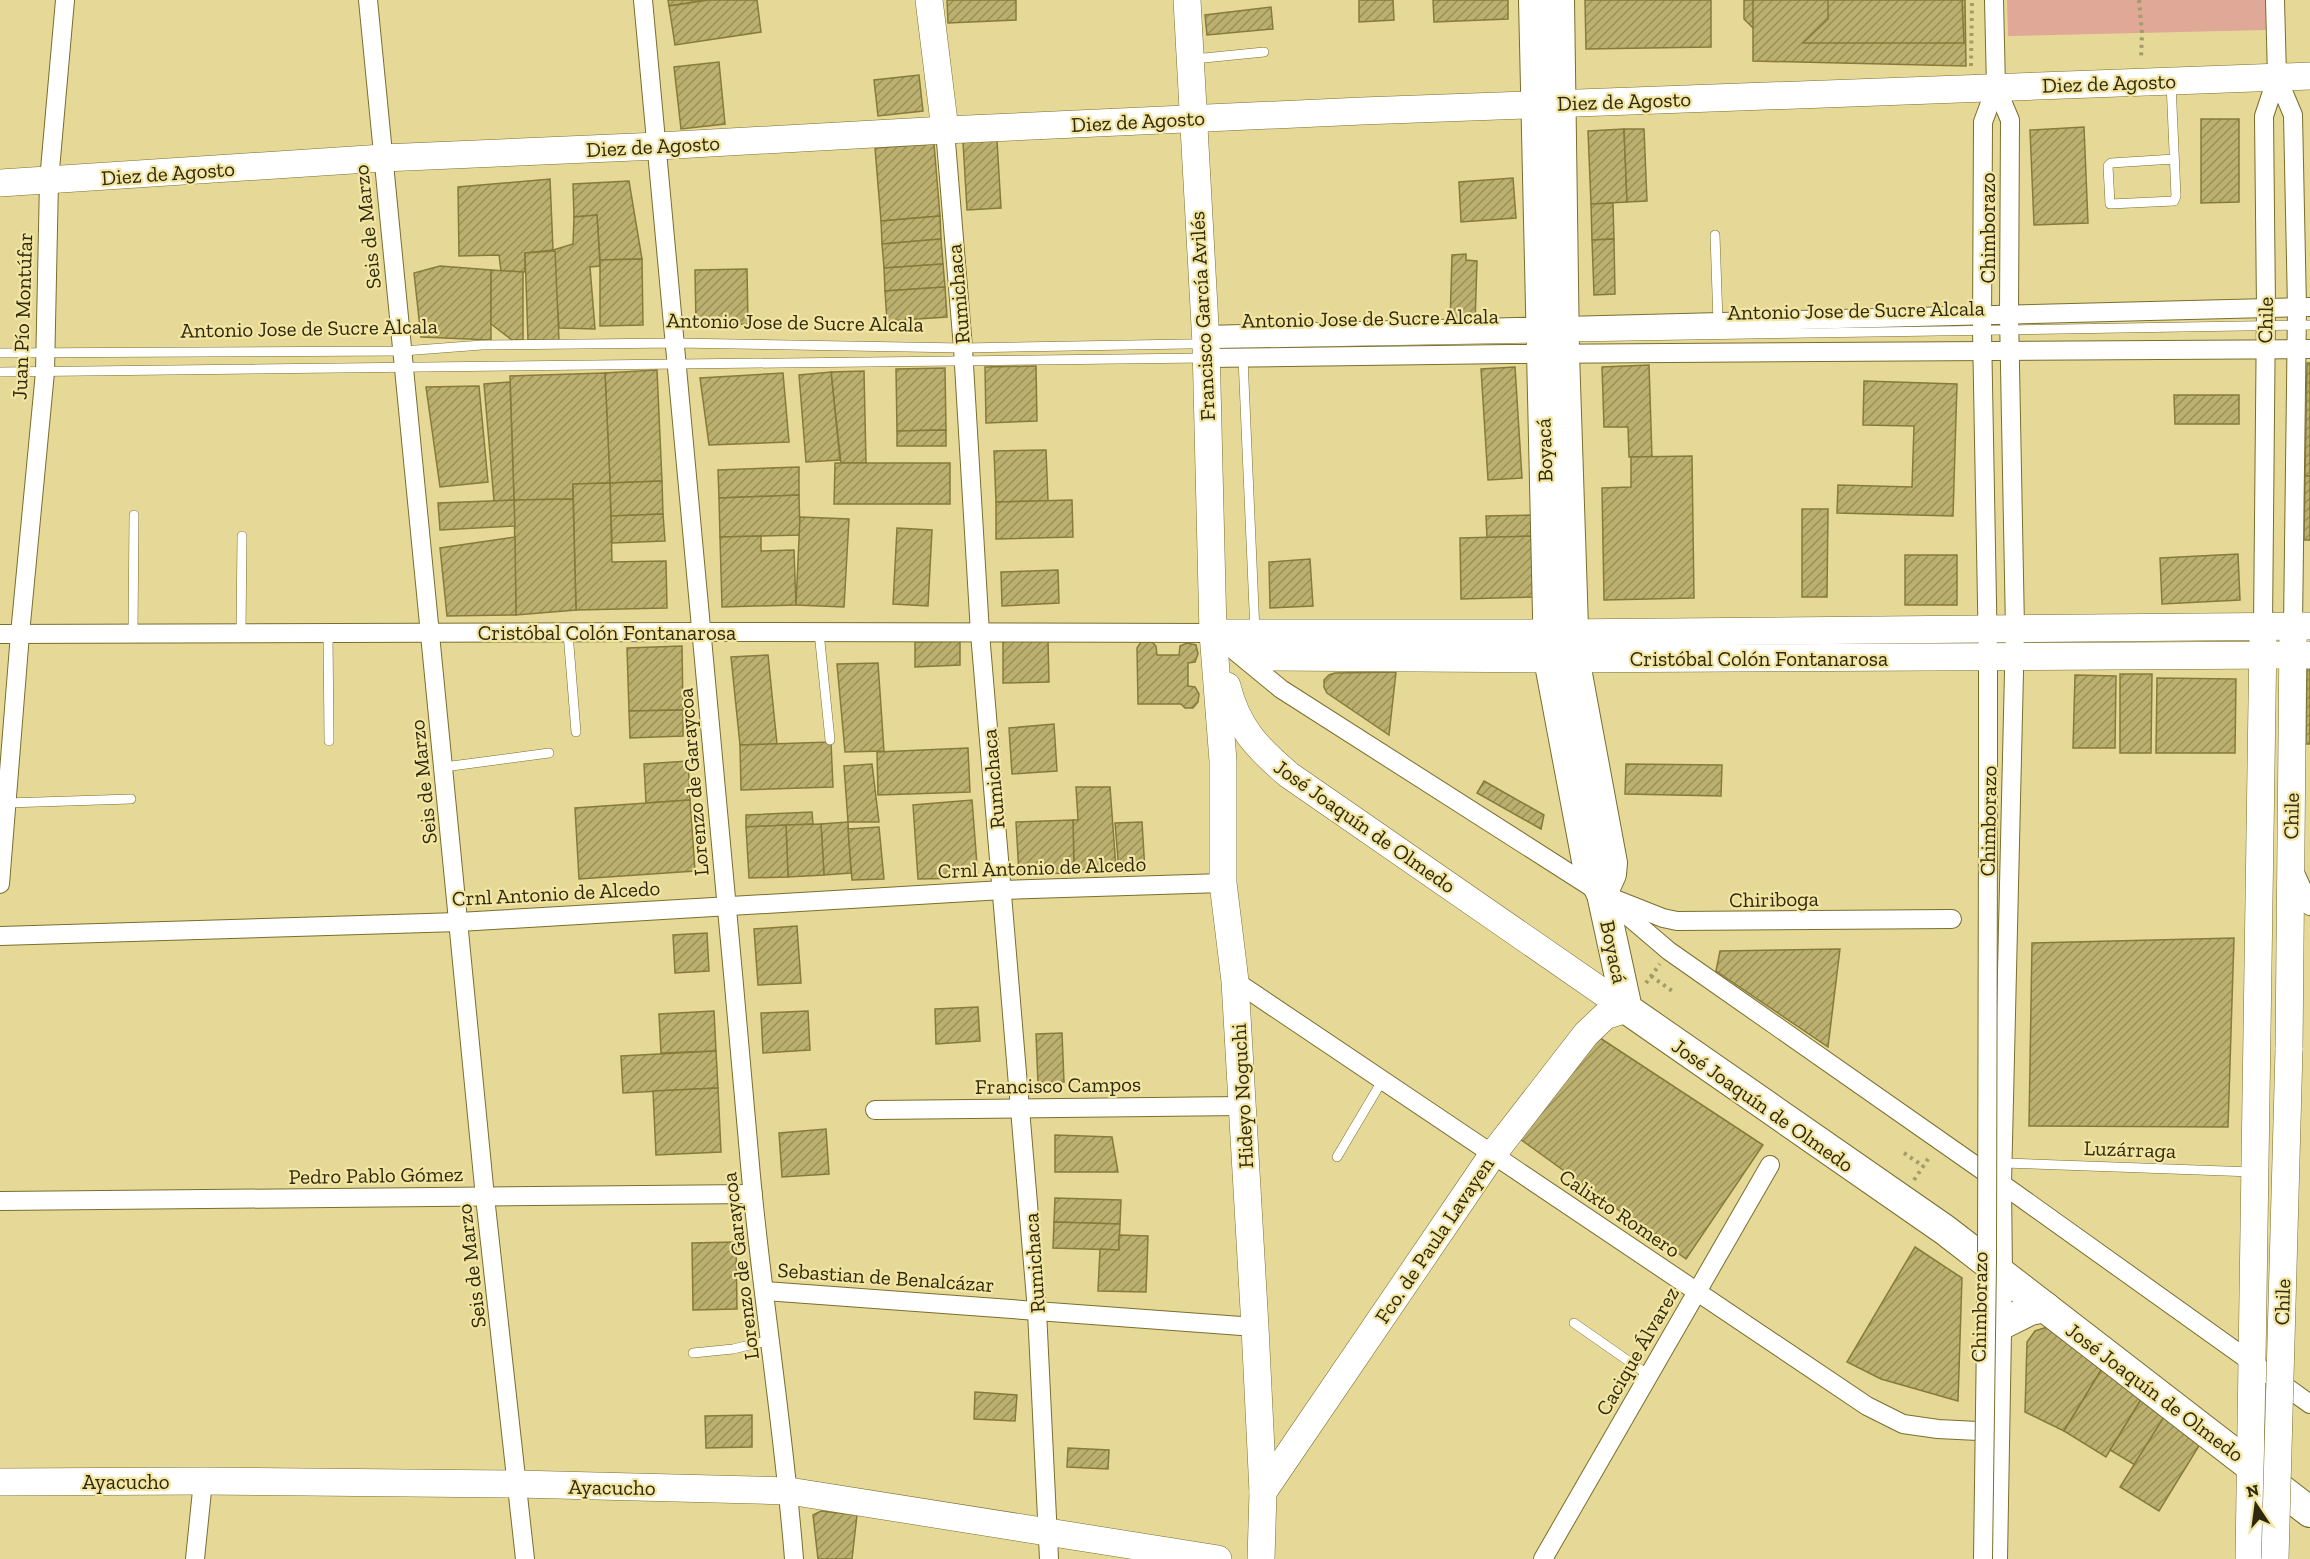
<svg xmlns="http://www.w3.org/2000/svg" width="2310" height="1559" font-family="'Zilla Slab',serif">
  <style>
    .park { fill: #e0a896 }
    .building { fill: url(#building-hatch); stroke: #877b3a; stroke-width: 1.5 }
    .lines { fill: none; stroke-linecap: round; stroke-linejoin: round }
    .lane-casing { stroke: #7a6e2d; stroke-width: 10 }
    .street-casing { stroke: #7a6e2d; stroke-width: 20 }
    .secondary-casing { stroke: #7a6e2d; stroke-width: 28 }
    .primary-casing { stroke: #7a6e2d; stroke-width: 32 }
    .path { stroke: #a59b67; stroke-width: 4; stroke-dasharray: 3 4.5; stroke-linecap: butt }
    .lane { stroke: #fff; stroke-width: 9 }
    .street { stroke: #fff; stroke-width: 18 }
    .secondary { stroke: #fff; stroke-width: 27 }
    .primary { stroke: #fff; stroke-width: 30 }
    .street-bridge-casing { stroke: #7a6e2d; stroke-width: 20; stroke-linecap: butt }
    .secondary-bridge-casing { stroke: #7a6e2d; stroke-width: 28; stroke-linecap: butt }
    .street-bridge { stroke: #fff; stroke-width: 18 }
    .secondary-bridge { stroke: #fff; stroke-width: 27 }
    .labels { text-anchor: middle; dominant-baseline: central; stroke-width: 4.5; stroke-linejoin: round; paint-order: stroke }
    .street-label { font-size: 21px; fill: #2e290e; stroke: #f3e6a3 }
  </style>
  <defs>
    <pattern id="building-hatch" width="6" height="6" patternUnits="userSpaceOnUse" patternTransform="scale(1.5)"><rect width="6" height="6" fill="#bcb06f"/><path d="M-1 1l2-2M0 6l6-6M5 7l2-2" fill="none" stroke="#998f5a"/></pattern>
  </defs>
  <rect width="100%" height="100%" fill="#e6d997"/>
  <!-- park -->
  <path class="park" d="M2007,0H2266L2267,30L2008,36Z"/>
  <!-- building -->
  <g class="building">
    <path d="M668,0H709L669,6Z"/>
    <path d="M709,0H757L761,32L675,45L669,6Z"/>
    <path d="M947,0H1016V20L948,23Z"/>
    <path d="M1359,0H1393L1394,20L1359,22Z"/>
    <path d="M1433,0H1508V19L1434,22Z"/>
    <path d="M1585,0H1711V47L1586,49Z"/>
    <path d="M1744,0H1828V19L1803,43H1768L1744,19Z"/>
    <path d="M1753,0H1965L1966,66L1753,61Z"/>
    <path d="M1828,0H1962L1964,43H1803L1828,19Z"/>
    <path d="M1271,7L1273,29L1207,35L1205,15Z"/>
    <path d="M719,62L725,124L681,129L674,67Z"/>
    <path d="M919,75L923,111L878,116L874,80Z"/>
    <path d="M2201,119H2239V202L2201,203Z"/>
    <path d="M2084,127L2088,223L2034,225L2030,130Z"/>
    <path d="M1624,129L1627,202L1591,204L1588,131Z"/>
    <path d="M1624,129H1644L1647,201L1627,202Z"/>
    <path d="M997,140L1001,208L967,210L963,142Z"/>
    <path d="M934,144L940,216L881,221L875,148Z"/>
    <path d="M1513,178L1516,218L1461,222L1459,182Z"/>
    <path d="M550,179L553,250L525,253V272L501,271L499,255L459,256L458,187Z"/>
    <path d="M629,181L642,259L600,260L597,215L574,217L573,184Z"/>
    <path d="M1613,203L1614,239L1592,240L1591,204Z"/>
    <path d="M597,215L600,266L590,267L595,329L559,328L553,250L573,244L574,217Z"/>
    <path d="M940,216L941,239L882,244L881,221Z"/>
    <path d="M941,239L943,264L884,268L882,244Z"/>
    <path d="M1614,239L1615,294L1594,295L1592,240Z"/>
    <path d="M555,251L559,340H528L525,253Z"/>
    <path d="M1466,254V260L1477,261L1475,324L1450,325L1452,255Z"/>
    <path d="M642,259L643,325L600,326V260Z"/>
    <path d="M943,264L945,287L885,291L884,268Z"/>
    <path d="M440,266L491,270V340L421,337L414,273Z"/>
    <path d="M747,269L748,324L696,325L695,270Z"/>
    <path d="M491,270L523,272V340H512L491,324Z"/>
    <path d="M945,287L947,317L887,321L885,291Z"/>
    <path d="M2307,363H2310V476H2305Z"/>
    <path d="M1649,365L1652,457H1629L1628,427H1604L1602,367Z"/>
    <path d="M1036,366L1037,421L986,423L985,367Z"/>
    <path d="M1515,367L1522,478L1488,480L1481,369Z"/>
    <path d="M945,368L946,430L897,431L896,369Z"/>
    <path d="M657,370L662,481L610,483L605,373Z"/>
    <path d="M864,371L866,463H841L831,372Z"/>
    <path d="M831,372L840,460L806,462L799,375Z"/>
    <path d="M605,373L610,483L573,484V499L514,500L510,376Z"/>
    <path d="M783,373L789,442L709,445L700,378Z"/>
    <path d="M1864,381L1957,384L1953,516L1837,513L1838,485L1912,487L1914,426L1863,425Z"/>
    <path d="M510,382L514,500L494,501L484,384Z"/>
    <path d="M479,386L488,482L440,487L426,387Z"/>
    <path d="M2174,395H2239V424H2175Z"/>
    <path d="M946,430V446H897V431Z"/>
    <path d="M1046,450L1048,501L996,502L994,451Z"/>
    <path d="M1692,456L1694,598L1604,600L1602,488L1631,487V457Z"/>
    <path d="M835,463H950V504H834Z"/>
    <path d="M799,467V495L719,498L718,470Z"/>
    <path d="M2305,476H2310V540H2304Z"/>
    <path d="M662,481L663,514L611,516L610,483Z"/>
    <path d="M610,483L612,562L666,561L667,608L576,610L573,484Z"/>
    <path d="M799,495L800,535L720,537L719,498Z"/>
    <path d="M573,499L576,610L516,615L514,500Z"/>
    <path d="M514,500L515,526L440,530L438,503Z"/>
    <path d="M1072,500L1073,537L996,539V502Z"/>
    <path d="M1802,509H1828L1827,597H1802Z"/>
    <path d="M663,514L665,541L612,543L611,516Z"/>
    <path d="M1534,515V536L1487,538L1486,516Z"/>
    <path d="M800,517L849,519L844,607L796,605Z"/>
    <path d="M897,528L932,530L928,606L893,604Z"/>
    <path d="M761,536V551L794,550L796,605L722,607L720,537Z"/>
    <path d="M1534,536L1536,597L1461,599L1460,538Z"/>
    <path d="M515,537L516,615L447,616L440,548Z"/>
    <path d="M2238,554L2240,600L2162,604L2160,558Z"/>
    <rect x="1905" y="555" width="52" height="50"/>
    <path d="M1310,559L1313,606L1270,608L1269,562Z"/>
    <path d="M1058,570L1059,603L1002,606L1001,572Z"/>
    <path d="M1003,640H1048L1049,682L1003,683Z"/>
    <path d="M960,641V665L915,667V642Z"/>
    <path d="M1141,642H1152L1156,646L1157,655H1179L1180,646L1187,643L1196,645L1198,654L1195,662L1188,663V686L1195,687L1199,694L1198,702L1193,708H1185L1181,704H1138L1137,648Z"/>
    <path d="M682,646L683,710L629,711L627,648Z"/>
    <path d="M768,655L777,744L740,745L731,657Z"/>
    <path d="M878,663L884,751L845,752L837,664Z"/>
    <path d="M2307,668H2310V744H2306Z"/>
    <path d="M1396,672L1389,735L1327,693L1324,687V680L1329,675L1335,673Z"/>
    <path d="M2120,674H2152L2151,753H2120Z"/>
    <path d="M2075,675L2116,676L2115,748H2073Z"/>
    <path d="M2157,678L2236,679L2235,753H2156Z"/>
    <path d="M683,710V736L630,738L629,711Z"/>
    <path d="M1054,724L1057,771L1012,774L1009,728Z"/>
    <path d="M831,742L833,787L741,790L740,745Z"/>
    <path d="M968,748L970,792L878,795L877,752Z"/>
    <path d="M688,761L690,800L646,803L644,764Z"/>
    <path d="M872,764L879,822H848L844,766Z"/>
    <path d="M1626,764L1722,765L1721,796L1625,794Z"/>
    <path d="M1484,781L1544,815L1541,829L1477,793Z"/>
    <path d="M1076,787H1110L1116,868L1074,871L1073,820H1078Z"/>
    <path d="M690,800L695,871L579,879L575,808Z"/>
    <path d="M972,800L978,878L918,879L913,805Z"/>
    <path d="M812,812L813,824L746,827V815Z"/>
    <path d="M1073,820L1074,873L1019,874L1016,822Z"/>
    <path d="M848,822L851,873L824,875L821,824Z"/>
    <path d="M1142,822L1145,871L1119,872L1115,823Z"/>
    <path d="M821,824L824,875L788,877L786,825Z"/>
    <path d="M786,825L788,877L749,878L746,827Z"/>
    <path d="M879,827L884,879L852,880L848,829Z"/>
    <path d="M797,926L801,983L758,985L754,929Z"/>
    <path d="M707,933L709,971L675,973L673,935Z"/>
    <path d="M2234,938L2228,1127L2029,1126L2032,943Z"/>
    <path d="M1840,949L1828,1047L1716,971L1720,951Z"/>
    <path d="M978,1007L980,1041L936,1044L935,1009Z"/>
    <path d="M714,1011L716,1051L661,1053L659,1014Z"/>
    <path d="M808,1011L810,1050L763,1053L761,1013Z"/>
    <path d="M1062,1033L1064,1082L1038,1084L1036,1034Z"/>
    <path d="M1597,1036L1763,1145L1686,1259L1520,1139Z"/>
    <path d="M716,1051L718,1088L623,1093L621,1056Z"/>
    <path d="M718,1088L721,1152L656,1155L653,1091Z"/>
    <path d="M826,1129L829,1174L782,1177L779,1133Z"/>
    <path d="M1055,1135L1112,1137L1118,1172H1055Z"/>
    <path d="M1055,1198L1121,1200L1120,1224L1054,1222Z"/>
    <path d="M1054,1222L1120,1224L1119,1250L1053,1248Z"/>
    <path d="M1119,1235L1148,1236L1146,1292L1098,1291L1100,1249L1119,1250Z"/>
    <path d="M736,1242L737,1309L693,1310L692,1243Z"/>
    <path d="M1915,1247L1962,1278L1958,1401L1881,1379L1847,1362Z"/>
    <path d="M2047,1327L2103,1367L2064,1431L2025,1412L2027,1342L2035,1331Z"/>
    <path d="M2103,1367L2145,1393L2106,1457L2064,1431Z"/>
    <path d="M975,1392L1017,1395L1015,1421L974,1419Z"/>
    <path d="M2142,1398L2167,1412L2135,1465L2110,1450Z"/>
    <path d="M2167,1412L2205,1436L2159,1511L2120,1487Z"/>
    <path d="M752,1415V1447L706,1448L705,1416Z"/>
    <path d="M1068,1448L1109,1450L1108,1469L1067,1467Z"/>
    <path d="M821,1511L857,1515L852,1559H818L813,1515Z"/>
  </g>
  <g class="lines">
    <!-- lane casing -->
    <g class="lane-casing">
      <g id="lane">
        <path d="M1194,59L1264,52"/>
        <path d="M2171,83L2176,196L2174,201L2110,204L2108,166L2111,163L2174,159"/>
        <path d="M1715,235L1718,322"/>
        <path d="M1569,337L2310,325"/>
        <path d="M0,353L403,351L482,345L677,343L963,348L1537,338"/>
        <path d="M1243,358L1255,632"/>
        <path d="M0,372L1204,358"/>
        <path d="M819,632L830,740"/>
        <path d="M133,633L134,515"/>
        <path d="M241,633L242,536"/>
        <path d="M328,633L329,741"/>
        <path d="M568,633L576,732"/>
        <path d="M444,767L549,753"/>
        <path d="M7,803L131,799"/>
        <path d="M1337,1157L1382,1081"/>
        <path d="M2004,1163L2253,1172"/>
        <path d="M1574,1323L1650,1376"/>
        <path d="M693,1353L733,1349L771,1340"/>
      </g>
    </g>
    <!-- street casing -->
    <g class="street-casing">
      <g id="street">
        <path d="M368,0L485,1197L525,1559"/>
        <path d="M643,0C682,392 716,784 751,1176C763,1304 784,1431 794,1559"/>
        <path d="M1994,0L1996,87L2010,120L2009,314L2015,629L2002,1184L2003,1275L1998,1559"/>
        <path d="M2275,0L2277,77L2293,115L2297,308L2293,626"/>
        <path d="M945,130L963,348L980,633L1037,1311L1049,1559"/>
        <path d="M1205,335L2310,307"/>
        <path d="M1206,358L1509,354L2310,349"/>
        <path d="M2263,626L2266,308L2264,116L2277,77"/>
        <path d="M0,634L703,632L1213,633L1281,689L1602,894L1669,951L2002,1184L2310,1404"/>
        <path d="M1988,826V657L1982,330L1983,122L1996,87"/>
        <path d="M2295,873L2310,906"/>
        <path d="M0,884L20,634L45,372L49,181L65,0"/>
        <path d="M1615,899L1663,918L1677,921L1952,919"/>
        <path d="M0,936L459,922L1003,890L1223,883"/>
        <path d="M1235,981L1867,1406L1903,1424L1938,1429L1998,1432"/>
        <path d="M875,1110L1242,1106"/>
        <path d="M0,1201L753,1194"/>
        <path d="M765,1291L1255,1327"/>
        <path d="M195,1559L203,1481"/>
        <path d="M1543,1559L1770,1165"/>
      </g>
    </g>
    <!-- secondary casing -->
    <g class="secondary-casing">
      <g id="secondary">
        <path d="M929,0L945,130"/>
        <path d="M1187,0L1206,344L1213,633L1223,761V883L1235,981L1255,1327L1263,1492L1261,1559"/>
        <path d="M0,183L383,158L658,146L945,130L1362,111L2310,76"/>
        <path d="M1213,633L1272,657L1549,659L2310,655"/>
        <path d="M1223,633H1559L2310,626"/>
        <path d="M1227,686C1237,727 1257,748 1289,775L1627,1009"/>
        <path d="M2289,1050L2293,636"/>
        <path d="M0,1482L203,1481L518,1484L789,1491L1218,1559"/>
        <path d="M1263,1492L1493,1154L1586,1034L1605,1016L1627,1009"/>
        <path d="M2249,1559L2263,636"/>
      </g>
    </g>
    <!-- primary casing -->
    <g class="primary-casing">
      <g id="primary">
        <path d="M1534,0L1549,659L1588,866L1602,894L1627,1009L1945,1230L2310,1512"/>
        <path d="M1559,0L1564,353L1574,658L1612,863L1611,874L1602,894"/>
        <path d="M2002,1324L2030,1310L2045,1307"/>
      </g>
    </g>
    <!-- path -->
    <g class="path">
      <path d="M2139,0L2142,33L2141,59"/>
      <path d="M1971,66L1972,0"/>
      <path d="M1651,976L1675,993"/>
      <path d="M1646,983L1660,964"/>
      <path d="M1904,1153L1923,1166"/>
      <path d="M1914,1180L1930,1156"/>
    </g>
    <!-- lane -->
    <use href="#lane" class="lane"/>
    <!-- street -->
    <use href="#street" class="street"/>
    <!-- secondary -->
    <use href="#secondary" class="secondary"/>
    <!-- primary -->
    <use href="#primary" class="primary"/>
    <!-- street-bridge casing -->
    <g class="street-bridge-casing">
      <path id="street-bridge" d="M1983,1559L1987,1262L1988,826"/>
    </g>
    <!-- secondary-bridge casing -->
    <g class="secondary-bridge-casing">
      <path id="secondary-bridge" d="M2275,1559L2289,1050"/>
    </g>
    <!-- street-bridge -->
    <use href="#street-bridge" class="street-bridge"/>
    <!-- secondary-bridge -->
    <use href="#secondary-bridge" class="secondary-bridge"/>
  </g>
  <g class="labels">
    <!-- street labels -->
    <g class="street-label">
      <text transform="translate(2109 83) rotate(-2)">Diez de Agosto</text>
      <text transform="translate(1624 101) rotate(-2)">Diez de Agosto</text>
      <text transform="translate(1138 121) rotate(-3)">Diez de Agosto</text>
      <text transform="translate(653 146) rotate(-3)">Diez de Agosto</text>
      <text transform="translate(168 173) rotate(-4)">Diez de Agosto</text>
      <text transform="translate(367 227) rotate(-96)">Seis de Marzo</text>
      <text transform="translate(1987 228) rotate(-90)">Chimborazo</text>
      <text transform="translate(958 294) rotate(-95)">Rumichaca</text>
      <text transform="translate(1856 310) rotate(-1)">Antonio Jose de Sucre Alcala</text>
      <text transform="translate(22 316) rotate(-88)">Juan Pío Montúfar</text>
      <text transform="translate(1202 316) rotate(-93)">Francisco García Avilés</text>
      <text transform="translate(1370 318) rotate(-1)">Antonio Jose de Sucre Alcala</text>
      <text transform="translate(2265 320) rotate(-89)">Chile</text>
      <text transform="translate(795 322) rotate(1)">Antonio Jose de Sucre Alcala</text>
      <text transform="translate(309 328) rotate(-1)">Antonio Jose de Sucre Alcala</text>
      <text transform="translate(1544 450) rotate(-92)">Boyacá</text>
      <text x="607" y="632">Cristóbal Colón Fontanarosa</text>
      <text x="1759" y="658">Cristóbal Colón Fontanarosa</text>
      <text transform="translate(993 779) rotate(-95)">Rumichaca</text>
      <text transform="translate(423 782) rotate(-96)">Seis de Marzo</text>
      <text transform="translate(693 782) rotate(-95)">Lorenzo de Garaycoa</text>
      <text transform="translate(2291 816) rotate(-89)">Chile</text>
      <text transform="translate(1988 821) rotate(-89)">Chimborazo</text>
      <text transform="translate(1365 826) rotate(35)">José Joaquín de Olmedo</text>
      <text transform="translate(1042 867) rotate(-2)">Crnl Antonio de Alcedo</text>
      <text transform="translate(556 893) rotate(-3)">Crnl Antonio de Alcedo</text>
      <text transform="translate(1774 899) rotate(-1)">Chiriboga</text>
      <text transform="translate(1614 952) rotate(78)">Boyacá</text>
      <text transform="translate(1058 1085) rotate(-1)">Francisco Campos</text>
      <text transform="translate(1242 1096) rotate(-93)">Hideyo Noguchi</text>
      <text transform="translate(1763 1105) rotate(35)">José Joaquín de Olmedo</text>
      <text transform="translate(2130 1149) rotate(2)">Luzárraga</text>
      <text transform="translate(376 1175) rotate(-1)">Pedro Pablo Gómez</text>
      <text transform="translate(1620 1213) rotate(34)">Calixto Romero</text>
      <text transform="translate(1434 1240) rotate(-56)">Fco. de Paula Lavayen</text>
      <text transform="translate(1034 1263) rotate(-94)">Rumichaca</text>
      <text transform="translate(471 1266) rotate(-97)">Seis de Marzo</text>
      <text transform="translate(740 1266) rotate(-97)">Lorenzo de Garaycoa</text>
      <text transform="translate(886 1277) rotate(4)">Sebastian de Benalcázar</text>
      <text transform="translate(2282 1302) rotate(-88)">Chile</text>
      <text transform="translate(1979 1307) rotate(-89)">Chimborazo</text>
      <text transform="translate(1637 1351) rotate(-60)">Cacique Álvarez</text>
      <text transform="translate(2155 1392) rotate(37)">José Joaquín de Olmedo</text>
      <text x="126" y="1481">Ayacucho</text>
      <text transform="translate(612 1487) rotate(1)">Ayacucho</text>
    </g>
  </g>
  <!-- north arrow -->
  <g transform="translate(2256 1505) rotate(347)" stroke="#f3e6a3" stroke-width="4.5" paint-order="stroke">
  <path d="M0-4.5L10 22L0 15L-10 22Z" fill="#2e290e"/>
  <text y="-9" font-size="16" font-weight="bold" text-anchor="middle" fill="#2e290e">N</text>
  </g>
</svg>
